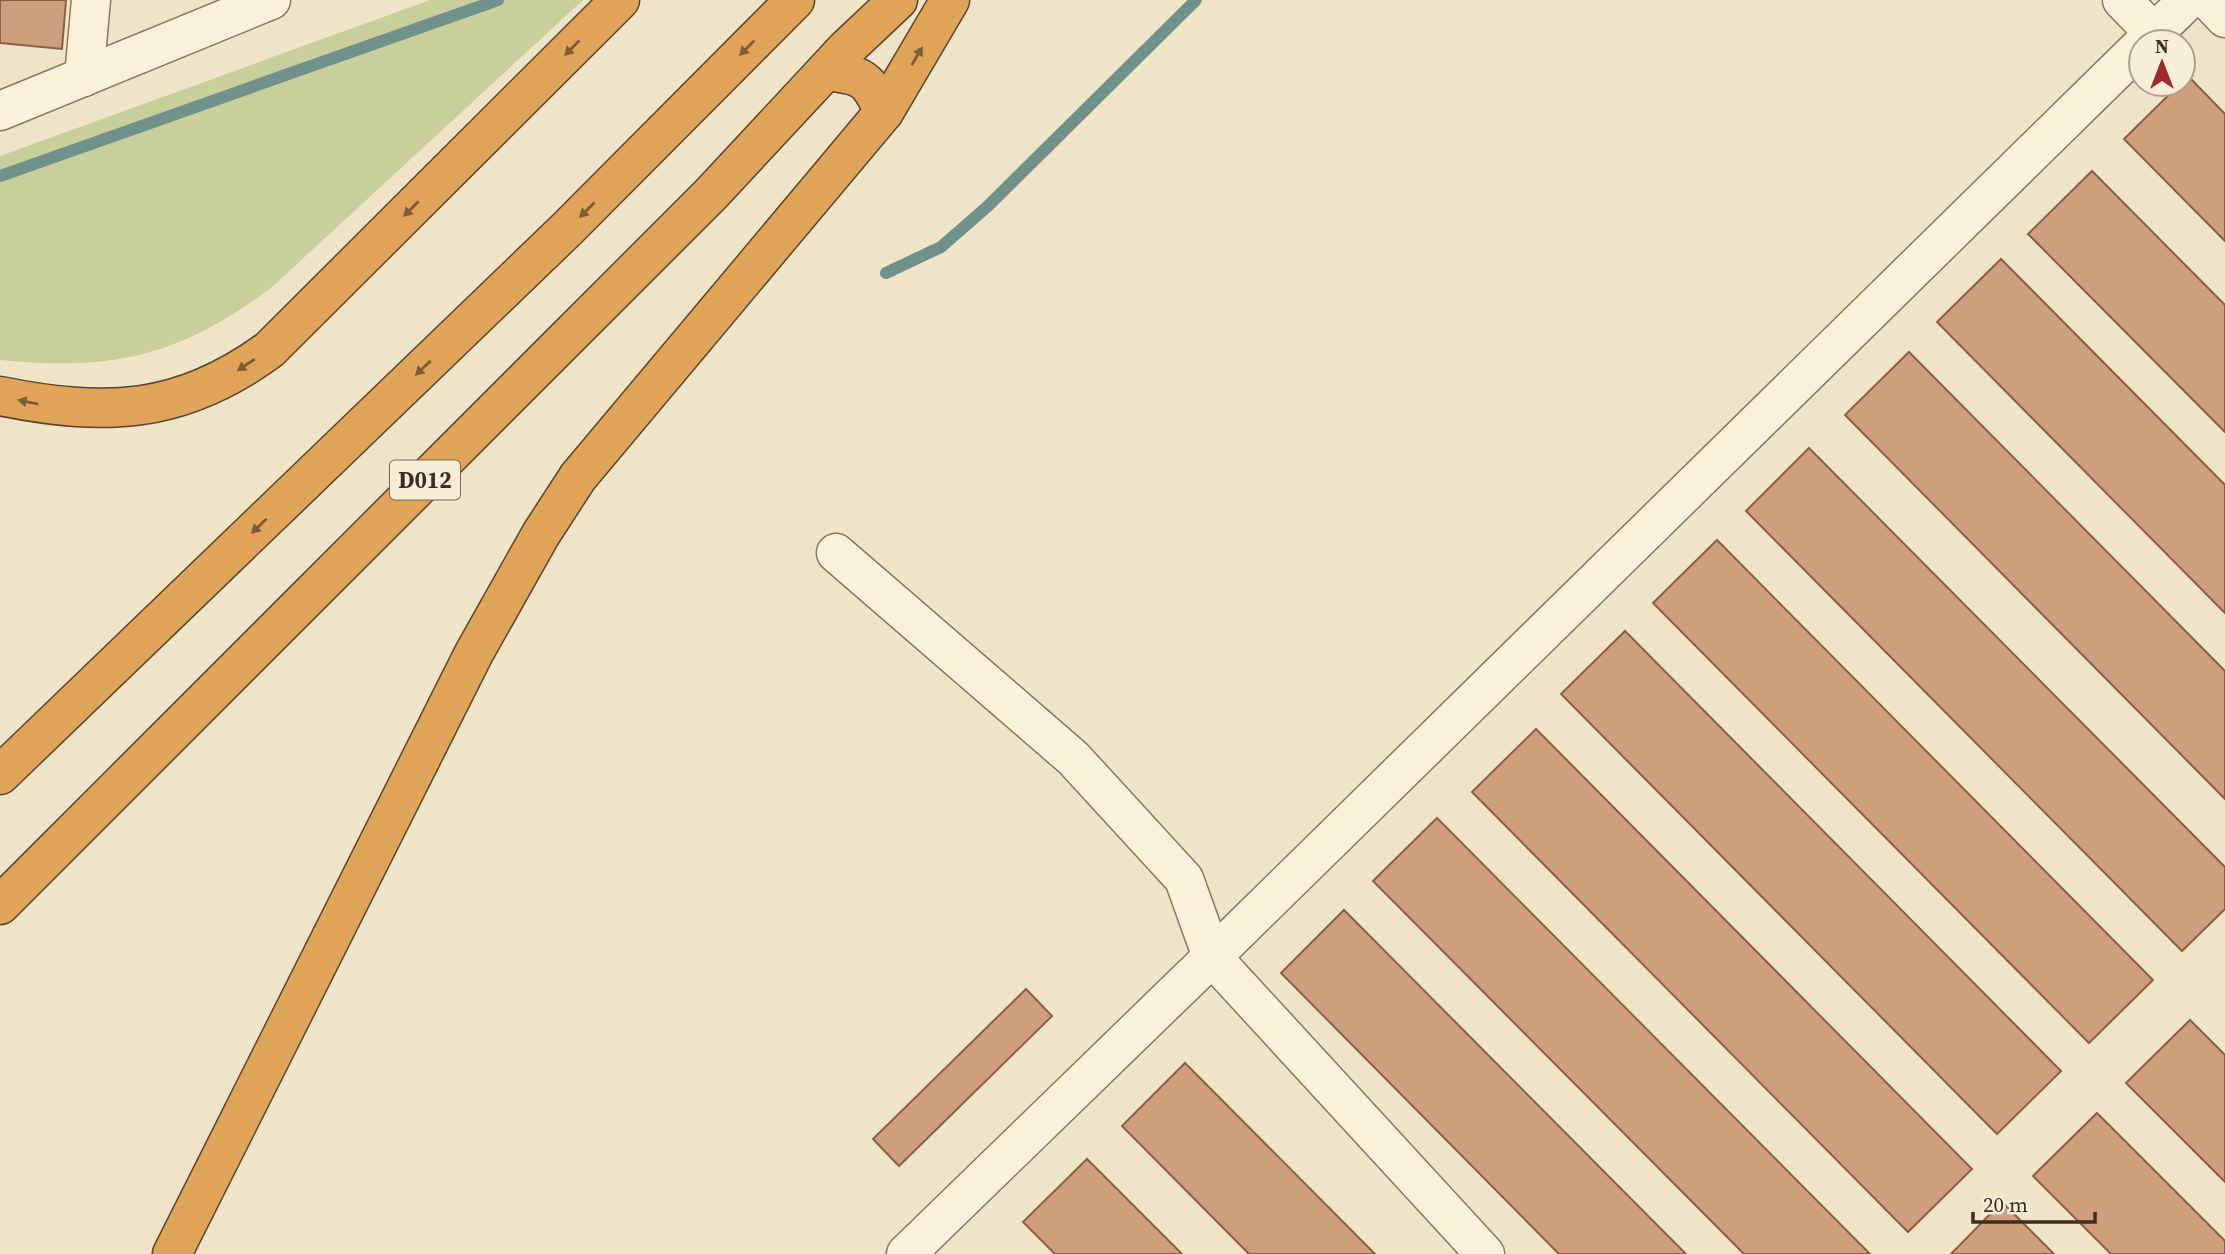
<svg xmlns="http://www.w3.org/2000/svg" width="2225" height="1254" font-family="'Source Serif 4',serif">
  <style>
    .green { fill: #c9cf9b }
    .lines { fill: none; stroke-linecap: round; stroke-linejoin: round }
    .stream { stroke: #6f938a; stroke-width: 12 }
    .building { fill: #cf9f7d; stroke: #8d5f41; stroke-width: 2 }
    .minor-casing { stroke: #8d765c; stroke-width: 41 }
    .highway-casing { stroke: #5b4430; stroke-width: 41 }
    .minor { stroke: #faf1dc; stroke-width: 38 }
    .highway { stroke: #e0a458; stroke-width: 38 }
    .oneway { fill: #7e5d36 }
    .labels { text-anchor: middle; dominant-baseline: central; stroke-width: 6; stroke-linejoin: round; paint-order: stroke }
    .shield { fill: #f7eed8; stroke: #756857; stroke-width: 2 }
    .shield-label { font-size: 23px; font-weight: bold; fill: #3d2e20 }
  </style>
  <rect width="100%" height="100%" fill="#f0e4c8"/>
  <!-- green -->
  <path class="green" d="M430,0H583L271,288C178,357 114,371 0,360V156Z"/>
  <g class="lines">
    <!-- stream -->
    <g class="stream">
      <path d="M0,176L498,0"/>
      <path d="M886,273L941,247L988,206L1196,0"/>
    </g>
  </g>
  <!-- building -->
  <g class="building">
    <path d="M0,0H66L62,49L0,43Z"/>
    <path d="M2188,76L2225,114V241L2124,139Z"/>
    <path d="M2092,171L2225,305V432L2028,234Z"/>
    <path d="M2001,259L2225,485V613L1937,322Z"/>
    <path d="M1909,352L2225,671V799L1845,415Z"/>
    <path d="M1809,448L2225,867V909L2182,951L1746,511Z"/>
    <path d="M1717,540L2153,980L2089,1043L1653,603Z"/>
    <path d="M1625,631L2061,1071L1997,1134L1561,694Z"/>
    <path d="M1536,729L1972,1169L1908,1232L1472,792Z"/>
    <path d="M1437,818L1870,1254H1744L1373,881Z"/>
    <path d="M1344,910L1686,1254H1559L1281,973Z"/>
    <path d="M1026,989L1052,1016L899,1166L873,1139Z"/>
    <path d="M2190,1020L2225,1055V1182L2126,1083Z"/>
    <path d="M1185,1063L1375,1254H1249L1122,1126Z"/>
    <path d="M2097,1113L2225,1241V1254H2111L2033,1176Z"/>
    <path d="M1087,1159L1182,1254H1055L1023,1222Z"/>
    <path d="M2002,1202L2054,1254H1951Z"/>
  </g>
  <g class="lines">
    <!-- minor casing -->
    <g class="minor-casing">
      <g id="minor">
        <path d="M2122,0L2154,33"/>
        <path d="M2208,0L2225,18"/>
        <path d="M2145,42L2188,0"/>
        <path d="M84,77L91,0"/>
        <path d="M0,111L271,0"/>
        <path d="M836,553L1073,758L1184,879L1212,957L906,1254"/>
        <path d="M1485,1254L1212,957L2141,46"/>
      </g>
    </g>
    <!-- highway casing -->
    <g class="highway-casing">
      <g id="highway">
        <path d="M826,71C863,75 868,78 884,112"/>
        <path d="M0,396C105,417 180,415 269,350L620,0"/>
        <path d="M0,775L567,229L795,0"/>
        <path d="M0,905L711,194L846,49L898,0"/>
        <path d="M172,1254L474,653L541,534L578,477L884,112L950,0"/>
      </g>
    </g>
    <!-- minor -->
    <use href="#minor" class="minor"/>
    <!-- highway -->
    <use href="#highway" class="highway"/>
  </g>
  <!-- one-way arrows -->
  <defs><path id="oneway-solid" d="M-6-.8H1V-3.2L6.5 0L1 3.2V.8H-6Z" transform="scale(1.75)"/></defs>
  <g class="oneway">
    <use href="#oneway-solid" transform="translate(572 48) rotate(135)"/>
    <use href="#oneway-solid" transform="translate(747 48) rotate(135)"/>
    <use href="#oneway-solid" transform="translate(917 56) rotate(-60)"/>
    <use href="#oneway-solid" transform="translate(411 209) rotate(135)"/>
    <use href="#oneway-solid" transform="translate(587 210) rotate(135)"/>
    <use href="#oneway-solid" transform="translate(246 365) rotate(146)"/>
    <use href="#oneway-solid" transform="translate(423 368) rotate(136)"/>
    <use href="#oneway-solid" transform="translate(28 402) rotate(-168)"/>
    <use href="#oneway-solid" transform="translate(259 526) rotate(136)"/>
  </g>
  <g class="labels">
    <!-- shield labels -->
    <rect class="shield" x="390" y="460.5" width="70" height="39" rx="5"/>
    <g class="shield-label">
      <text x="425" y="480">D012</text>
    </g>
  </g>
  <!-- north arrow -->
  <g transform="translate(2162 63)"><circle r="33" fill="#f7eed8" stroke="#ada18e" stroke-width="2"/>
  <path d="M0-5L12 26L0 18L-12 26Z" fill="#9e2a2b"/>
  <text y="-10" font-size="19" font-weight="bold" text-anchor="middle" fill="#3d2e20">N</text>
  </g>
  <!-- scale -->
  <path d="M1973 1212v10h122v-10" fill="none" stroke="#3d2e20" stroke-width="3.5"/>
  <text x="1983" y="1212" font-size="21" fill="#3d2e20" stroke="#f7eed8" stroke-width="5" paint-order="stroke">20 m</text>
</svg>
